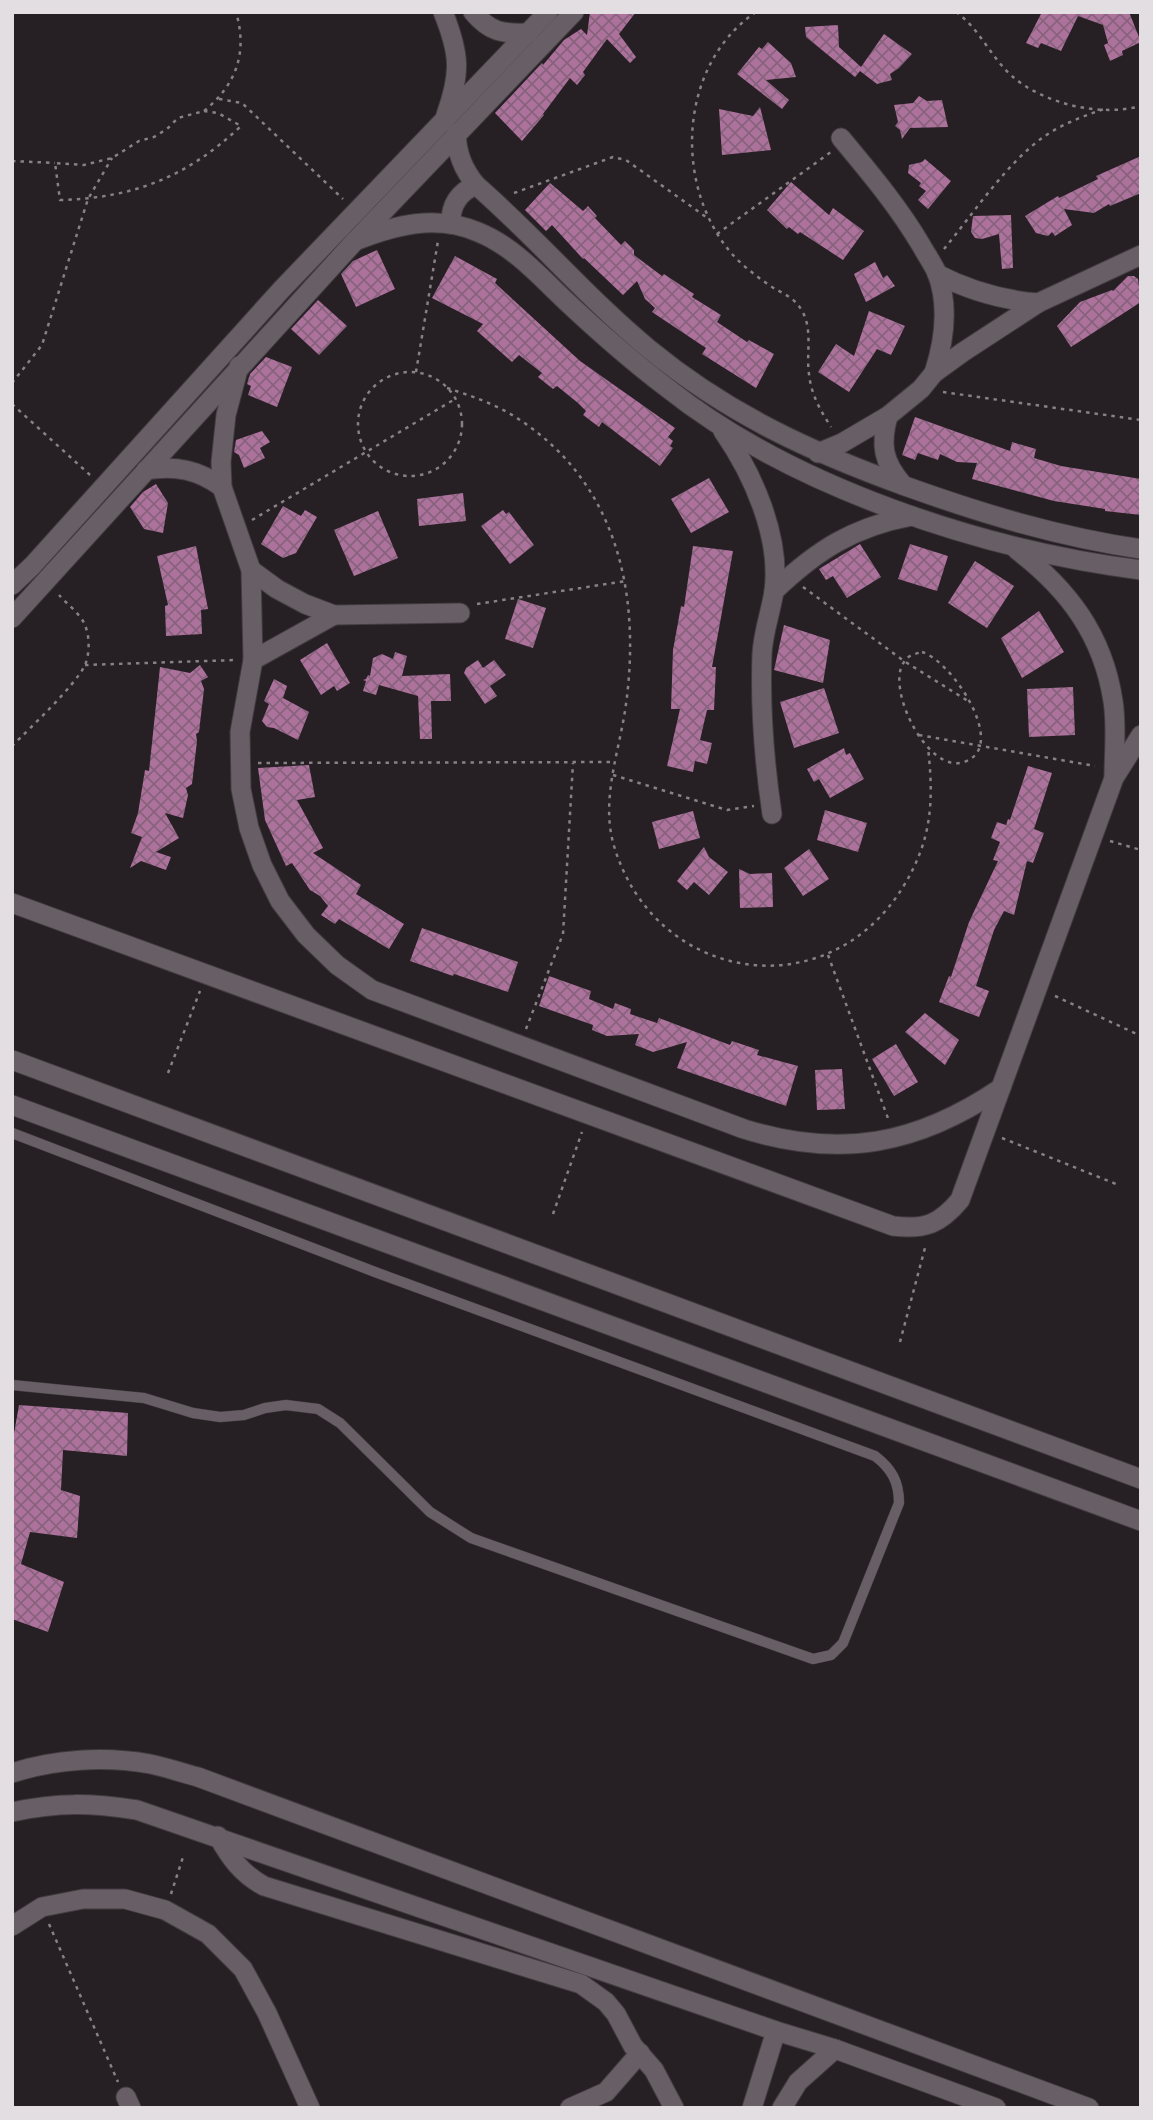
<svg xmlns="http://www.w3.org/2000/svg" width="1153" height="2120" font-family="Cabin,sans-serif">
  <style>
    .building { fill: url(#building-cross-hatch) }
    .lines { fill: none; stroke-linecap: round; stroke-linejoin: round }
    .lane-casing { stroke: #423c40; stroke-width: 11 }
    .street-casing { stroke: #423c40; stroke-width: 21 }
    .path { stroke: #878185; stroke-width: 2.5; stroke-dasharray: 3.5 5; stroke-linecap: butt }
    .lane { stroke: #675f65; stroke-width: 10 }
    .street { stroke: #675f65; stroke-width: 19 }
  </style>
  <defs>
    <pattern id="building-cross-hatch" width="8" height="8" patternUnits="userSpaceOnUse" patternTransform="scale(1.75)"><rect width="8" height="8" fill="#ac729c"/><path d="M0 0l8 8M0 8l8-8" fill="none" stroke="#88627d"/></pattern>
  </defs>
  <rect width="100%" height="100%" fill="#261f24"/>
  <!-- building -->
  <g class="building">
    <path d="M590,12H636L619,34L636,57L630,63L607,39L583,72L585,75L577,85L570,78L543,114L544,115L522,141L495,113L542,63L543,65L564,40L581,29L587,35Z"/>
    <path d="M1042,12H1129L1141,42L1122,51L1123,55L1110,61L1104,45L1108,43L1103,25L1078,16L1061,51L1041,43L1038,48L1026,43Z"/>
    <path d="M838,25L839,47L861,67L884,34L912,54L899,68L890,74L892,80L877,84L860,71L855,77L806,37L805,27Z"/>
    <path d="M768,42L791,63L796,77L766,80L789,100L782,109L737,74L759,47L762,49Z"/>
    <path d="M919,96L927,101L942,100L948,127L910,128L902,139L900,130L895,126L898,122L894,105L913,103Z"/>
    <path d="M760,107L771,150L722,155L719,109L753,116Z"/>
    <path d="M1141,156V193L1110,206L1109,204L1094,213L1064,209L1072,225L1055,236L1052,232L1048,236L1036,233L1025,216L1058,196L1059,198L1098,179L1096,176Z"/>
    <path d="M925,159L951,181L928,209L918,200L926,191L919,186L921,183L908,173L909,165L922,162Z"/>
    <path d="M791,182L829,215L833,208L864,231L843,260L800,232L798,234L789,227L787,229L767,210Z"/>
    <path d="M550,183L583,211L588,206L597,216L595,218L621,245L625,241L634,250V255L662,276L664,274L694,294L692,297L721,315L717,322L747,342L749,340L774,354L756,388L702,354L706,348L652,312L655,308L645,299L637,281L623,295L584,258L583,259L552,225L546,231L525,210Z"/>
    <path d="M1011,215L1013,268L1002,269L999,234L982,239L975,238L971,232L973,216Z"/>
    <path d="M377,250L395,289L356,307L341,274L353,261Z"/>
    <path d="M455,256L497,279L495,283L580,361L675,428L668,437L673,441L670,446L673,448L660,466L602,422L599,427L583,415L586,411L578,403L557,386L553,389L538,377L542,373L519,355L512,362L477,331L483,324L432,298Z"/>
    <path d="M875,262L883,278L887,275L895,286L866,302L854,274Z"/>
    <path d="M1128,276H1134L1138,279L1141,302L1071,347L1057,326L1080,302L1112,290L1113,291Z"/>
    <path d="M318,300L347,326L319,355L291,329Z"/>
    <path d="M869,311L905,326L891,355L877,349L849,392L818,372L836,344L854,356Z"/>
    <path d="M266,357L292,367L277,407L248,395L251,386L247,384L250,374Z"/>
    <path d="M915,417L1010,451L1012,442L1036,449L1034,458L1061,466L1141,479V515L1105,511V509L1054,501L972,479L977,463L957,462L940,454L938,460L918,453L915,460L902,455Z"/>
    <path d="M262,431L270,442L260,448L265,458L244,468L239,455L234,452L236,440Z"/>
    <path d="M709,478L729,512L691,533L671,499Z"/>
    <path d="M156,484L168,503L163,533L144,529L130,507L143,492Z"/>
    <path d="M463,493L466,521L419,526L417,499Z"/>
    <path d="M283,506L301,516L305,510L317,517L296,553L283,558L261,544Z"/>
    <path d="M503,510L506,514L509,512L534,545L510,564L481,526Z"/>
    <path d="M378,511L398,558L354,576L334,530Z"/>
    <path d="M860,544L881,577L847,598L833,576L826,580L819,569Z"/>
    <path d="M910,544L948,556L937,591L898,579Z"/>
    <path d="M196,546L208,609L201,610L202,634L166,636L165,606L168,605L157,556Z"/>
    <path d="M693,546L733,551L712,667H716L714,710H707L700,740L712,743L707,764L695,761L693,772L667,766L680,709H671L673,650L681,606L684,607Z"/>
    <path d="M975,561L1014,586L987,628L948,603Z"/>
    <path d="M518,599L546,608L533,648L505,639Z"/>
    <path d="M1039,611L1064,652L1022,678L1001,638Z"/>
    <path d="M784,625L830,640L823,683L774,670Z"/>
    <path d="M327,643L350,683L337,691L334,686L321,695L300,660Z"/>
    <path d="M395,652L407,656L402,676L450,674L451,701H431L432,739H420L418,696L379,685L376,695L363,691L366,681L363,680L366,679L368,675L370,676L373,658L382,654L393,659Z"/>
    <path d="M478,660L483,668L494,660L506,675L490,686L497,696L485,704L464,673L466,668Z"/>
    <path d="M200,665L208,677L201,681L204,689L199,732L196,734L197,741L192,784L186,788L188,795L183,818L165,813L179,838L156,852L171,857L166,870L141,861L130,868L142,837L131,833L138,813L145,770L149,771L160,667L190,673Z"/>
    <path d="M274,679L287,686L283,698L309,712L298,740L274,728L267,727L262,721L269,704L264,701Z"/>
    <path d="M1073,687L1075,735L1029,737L1027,689Z"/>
    <path d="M824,688L839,733L794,748L780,702Z"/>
    <path d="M844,748L846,755L850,753L864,779L830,798L819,779L814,782L807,769Z"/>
    <path d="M309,765L315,797L297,800L323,848L313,853L361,885L356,894L404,924L389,949L339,919L335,924L321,915L328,906L320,896L310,890L292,863L286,866L265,820L258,768Z"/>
    <path d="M1028,766L1052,773L1034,829L1044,833L1033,863L1027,861L1014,915L1004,911L994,930L976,986L989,991L979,1017L939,1002L949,976L951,977L969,922L998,861L993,860L1000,842L991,838L997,822L1006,825L1008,819L1010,820Z"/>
    <path d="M825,810L867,823L858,852L817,840Z"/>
    <path d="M693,811L700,838L659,849L652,822Z"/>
    <path d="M704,847L709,857L728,872L709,895L694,882L687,890L677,881Z"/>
    <path d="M809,849L829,879L803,896L784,868Z"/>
    <path d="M739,869L750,874L772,873L773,907L740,908Z"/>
    <path d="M422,928L518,962L508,992L454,974L453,976L410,961Z"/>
    <path d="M549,976L591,991L589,999L613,1009L615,1003L631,1009L630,1014L657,1023L659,1018L730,1045L732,1041L759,1050L757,1055L798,1066L786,1106L677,1068L687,1042L653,1052L635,1045L639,1034L607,1036L592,1030L593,1025L539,1006Z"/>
    <path d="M925,1013L959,1040L945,1065L905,1032Z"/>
    <path d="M896,1044L918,1082L894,1096L872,1059Z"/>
    <path d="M842,1069L845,1109L817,1110L815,1070Z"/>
    <path d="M19,1405L128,1413L127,1456L63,1450L61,1490L80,1496L77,1538L30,1532L21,1564L64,1582L48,1632L12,1619V1445Z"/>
  </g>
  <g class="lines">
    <!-- lane casing -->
    <g class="lane-casing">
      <path id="lane" d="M12,1133L375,1272L875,1456C892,1469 899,1482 899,1503L843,1643L831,1655L813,1659L471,1538L430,1512L340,1423L318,1409L286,1405L265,1408L244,1415L220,1417L193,1413L144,1398L12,1385"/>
    </g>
    <!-- street casing -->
    <g class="street-casing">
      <g id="street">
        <path d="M443,12C460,54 461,73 446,115"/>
        <path d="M473,12C490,32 502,34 528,33"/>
        <path d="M456,133C457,154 463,169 476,185C536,237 588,299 649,349C728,414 811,452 905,486C983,514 1059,537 1141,549"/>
        <path d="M841,138C870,173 898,206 921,245C926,254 933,264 937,273C949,305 944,342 934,373"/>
        <path d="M451,224C450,205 459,192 476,185"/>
        <path d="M355,241C395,225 436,214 478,232C515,247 541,278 569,304C600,333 632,361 666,387C791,487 983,550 1141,570"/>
        <path d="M937,274C970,291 1001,300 1038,303"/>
        <path d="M239,366L226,415L221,462L222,487L251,570L253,660L240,732L241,789L249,828L262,865L280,901L306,935L337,965L372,990L744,1129C840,1159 917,1145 1001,1088"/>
        <path d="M888,416C880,445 883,462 903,485"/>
        <path d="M723,431C753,474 781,537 774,591C771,612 763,632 762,654C760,708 764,760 772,814"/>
        <path d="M818,453L842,443L888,416L921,389L934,373L963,352L1038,303L1141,255"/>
        <path d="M146,470C176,465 198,470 222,487"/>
        <path d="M1017,550C1068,589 1103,635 1113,701C1117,725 1114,752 1114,776"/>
        <path d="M251,570L277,589L305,604L334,615L460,613"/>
        <path d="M12,585L33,565L282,289L548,12"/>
        <path d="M774,591C817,550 853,527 912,516"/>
        <path d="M12,618L355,241L574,12"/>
        <path d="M253,660L334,615"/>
        <path d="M12,903L893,1226C925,1230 940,1224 960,1200L1114,778L1141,735"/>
        <path d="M12,1060L1141,1479"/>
        <path d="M12,1105L1141,1521"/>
        <path d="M12,1773C55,1759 105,1756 150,1764C166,1767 182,1773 198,1777L1089,2108"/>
        <path d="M12,1812C59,1802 90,1803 137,1810L776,2031L835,2049L996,2108"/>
        <path d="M218,1836C230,1858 242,1874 264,1886L581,1984L606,2002L616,2014L633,2046L654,2070L674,2108"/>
        <path d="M12,1926L42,1907L83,1899H125L165,1910L208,1934L243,1969L267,2013L310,2108"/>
        <path d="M126,2097L131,2108"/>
        <path d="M570,2108L606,2092L640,2053"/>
        <path d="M752,2108L776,2031"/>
        <path d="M782,2108L798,2082L835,2049"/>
      </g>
    </g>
    <!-- path -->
    <g class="path">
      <path d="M756,12C678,65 673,186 732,254C743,266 756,276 769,285C782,294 794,296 802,311C813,329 806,354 809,374C811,394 820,410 831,427"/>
      <path d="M956,12C980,29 991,58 1013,77C1045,104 1100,117 1141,106"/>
      <path d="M219,99L242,103L343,199"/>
      <path d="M204,111L218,113L241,126C187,177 134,198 60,200L55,163L84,165L112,158L139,141L154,137L167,129L178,118Z"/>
      <path d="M204,111C236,85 248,53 236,12"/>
      <path d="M12,161L55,163"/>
      <path d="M514,193L613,157L626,160L706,217"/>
      <path d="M717,234L831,152"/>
      <path d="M944,249C973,214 1008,161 1045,136C1064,123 1084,116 1104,109"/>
      <path d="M416,372L438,241"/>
      <circle cx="410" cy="424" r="52"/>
      <path d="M12,383L42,345L88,199L112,158"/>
      <path d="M447,388C472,396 498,405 520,420C617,484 641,594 626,704C620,750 600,799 614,846C655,983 827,1010 903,887C932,840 934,801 928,748"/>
      <path d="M943,392L1141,420"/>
      <path d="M12,404L90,475"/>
      <path d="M252,520L455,399"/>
      <path d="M803,587L904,661L968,701"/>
      <path d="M477,604L626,581"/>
      <path d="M922,652C951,660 1010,747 964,762C928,775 885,688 904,662C908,655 915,654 922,652Z"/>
      <path d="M85,665L236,660"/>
      <path d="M919,735L1095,766"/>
      <path d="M12,746C30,728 75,686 85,665C90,653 90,635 84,623C79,613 67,604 59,595"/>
      <path d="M258,763L614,762"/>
      <path d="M613,775L727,810L754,806"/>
      <path d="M1110,841L1141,850"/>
      <path d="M828,955L889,1121"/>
      <path d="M1055,996L1141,1036"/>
      <path d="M526,1029L563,934L573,763"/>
      <path d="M168,1073L200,991"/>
      <path d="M1002,1138L1116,1184"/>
      <path d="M553,1214L582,1132"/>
      <path d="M900,1342L926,1244"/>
      <path d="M171,1894L183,1857"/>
      <path d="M49,1924L118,2082"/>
    </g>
    <!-- lane -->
    <use href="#lane" class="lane"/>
    <!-- street -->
    <use href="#street" class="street"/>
  </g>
  <!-- border -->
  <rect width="1153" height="2120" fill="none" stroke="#e3dee1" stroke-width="28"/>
</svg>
